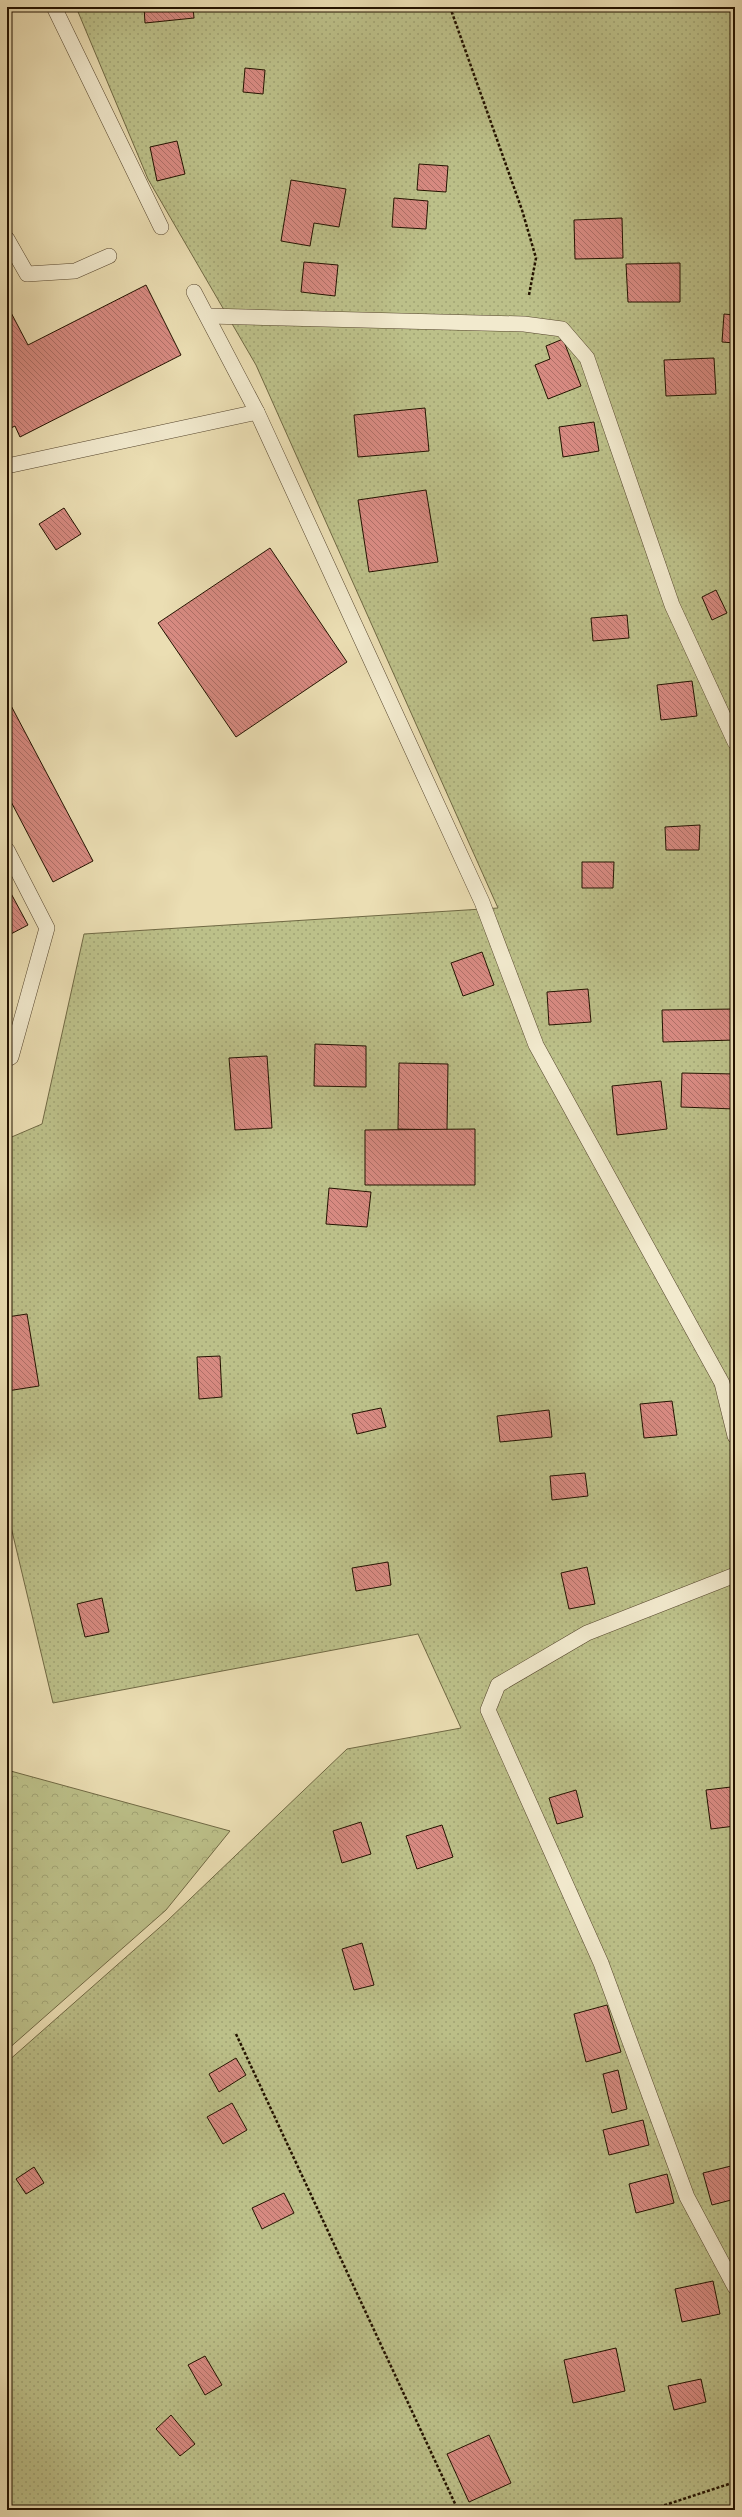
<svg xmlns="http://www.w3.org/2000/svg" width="742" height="2517" font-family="'Old Standard TT',serif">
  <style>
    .forest { fill: url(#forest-crowns); stroke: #706944 }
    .garden { fill: url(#garden-dots); stroke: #706944 }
    .building { fill: url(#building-back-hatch); stroke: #231200 }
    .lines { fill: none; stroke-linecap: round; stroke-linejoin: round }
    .service-casing { stroke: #55452d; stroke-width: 16 }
    .path { stroke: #231200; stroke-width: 2.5; stroke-dasharray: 3 2; stroke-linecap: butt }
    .service { stroke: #f2eace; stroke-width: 15 }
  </style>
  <defs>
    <pattern id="forest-crowns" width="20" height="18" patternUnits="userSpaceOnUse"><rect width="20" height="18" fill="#bcc089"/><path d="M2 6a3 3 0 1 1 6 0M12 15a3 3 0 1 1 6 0" fill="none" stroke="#a1a474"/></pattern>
    <pattern id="garden-dots" width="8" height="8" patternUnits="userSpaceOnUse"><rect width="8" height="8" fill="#bcc089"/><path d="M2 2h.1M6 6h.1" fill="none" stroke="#a1a474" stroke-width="1.8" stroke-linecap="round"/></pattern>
    <pattern id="building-back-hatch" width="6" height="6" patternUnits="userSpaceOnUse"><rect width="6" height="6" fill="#d78a81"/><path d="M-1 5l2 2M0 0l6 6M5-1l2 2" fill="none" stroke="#ae6f67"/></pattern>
  </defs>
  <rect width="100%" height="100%" fill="#ebdeb3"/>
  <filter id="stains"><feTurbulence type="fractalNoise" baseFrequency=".005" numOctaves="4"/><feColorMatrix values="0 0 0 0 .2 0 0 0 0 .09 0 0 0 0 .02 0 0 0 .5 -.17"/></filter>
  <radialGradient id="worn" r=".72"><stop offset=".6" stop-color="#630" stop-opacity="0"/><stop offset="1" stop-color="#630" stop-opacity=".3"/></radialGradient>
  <!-- forest -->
  <path class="forest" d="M7,1770L230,1831L166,1910L7,2050Z"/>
  <!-- garden -->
  <path class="garden" d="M76,7H735V2510H7V2062L167,1921L347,1749L461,1728L418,1634L53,1703L7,1510V1139L42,1124L84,934L498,908L256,365L148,179Z"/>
  <!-- building -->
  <g class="building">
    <path d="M144,7H193L194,18L145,23Z"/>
    <path d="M245,68L265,70L263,94L243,92Z"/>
    <path d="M177,141L185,174L157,181L150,147Z"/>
    <path d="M419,164L448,166L446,192L417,190Z"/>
    <path d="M291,180L346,189L339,227L314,223L310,246L281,241Z"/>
    <path d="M394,198L428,201L426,229L392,227Z"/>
    <path d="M622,218L623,258L575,259L574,220Z"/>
    <path d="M304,262L338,265L335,296L301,292Z"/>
    <path d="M680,263V302H628L626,264Z"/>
    <path d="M146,285L181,355L20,437L15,426L7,430V305L28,345Z"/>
    <path d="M724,314L735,315V343L722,342Z"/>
    <path d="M563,339L581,386L548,399L535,365L550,359L546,346Z"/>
    <path d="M714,358L716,394L666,396L664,360Z"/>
    <path d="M425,408L429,451L358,457L354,415Z"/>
    <path d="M594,422L599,451L563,457L559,427Z"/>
    <path d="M426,490L438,562L369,572L358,500Z"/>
    <path d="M64,508L81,534L56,550L39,524Z"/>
    <path d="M270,548L347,662L236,737L158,623Z"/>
    <path d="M716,590L727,613L712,620L702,597Z"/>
    <path d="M627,615L629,638L593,641L591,618Z"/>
    <path d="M692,681L697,716L661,720L657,685Z"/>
    <path d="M7,698L93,861L53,882L7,794Z"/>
    <path d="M700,825L699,850H666L665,827Z"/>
    <path d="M582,862H614L613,888H582Z"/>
    <path d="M7,886L28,925L7,936Z"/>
    <path d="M482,952L494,985L463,996L451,963Z"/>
    <path d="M588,989L591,1022L549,1025L547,992Z"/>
    <path d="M735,1009V1040L663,1042L662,1010Z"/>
    <path d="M315,1044L366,1046V1087L314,1086Z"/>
    <path d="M267,1056L272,1128L235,1130L229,1058Z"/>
    <path d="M399,1063L448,1064L447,1130L398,1129Z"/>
    <path d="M682,1073L735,1074V1109L681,1107Z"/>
    <path d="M661,1081L667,1129L617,1135L612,1086Z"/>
    <path d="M475,1129V1185H365V1130Z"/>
    <path d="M329,1188L371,1192L367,1227L326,1224Z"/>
    <path d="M27,1314L39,1386L7,1391V1317Z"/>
    <path d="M220,1356L222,1397L199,1399L197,1357Z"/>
    <path d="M672,1401L677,1435L644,1438L640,1404Z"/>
    <path d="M381,1408L386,1427L357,1434L352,1414Z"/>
    <path d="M549,1410L552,1437L500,1442L497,1416Z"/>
    <path d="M585,1473L588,1496L552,1500L550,1476Z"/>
    <path d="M388,1562L391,1585L356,1591L352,1568Z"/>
    <path d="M587,1567L595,1604L569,1609L561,1573Z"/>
    <path d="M102,1598L109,1632L85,1637L77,1604Z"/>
    <path d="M731,1787L735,1826L711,1829L706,1790Z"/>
    <path d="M576,1790L583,1817L557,1824L549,1798Z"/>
    <path d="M361,1822L371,1854L342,1863L333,1831Z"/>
    <path d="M442,1825L453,1857L417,1869L406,1836Z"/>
    <path d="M362,1943L374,1985L354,1990L342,1949Z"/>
    <path d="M607,2005L621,2052L586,2062L574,2014Z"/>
    <path d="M236,2058L246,2075L219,2092L209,2074Z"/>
    <path d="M618,2070L627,2109L612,2113L603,2074Z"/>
    <path d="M232,2103L247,2130L223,2144L207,2117Z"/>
    <path d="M643,2120L649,2145L609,2155L603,2130Z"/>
    <path d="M735,2165V2199L712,2205L703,2173Z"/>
    <path d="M34,2167L44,2183L26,2194L16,2179Z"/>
    <path d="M667,2174L674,2203L636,2213L629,2184Z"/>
    <path d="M284,2193L294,2213L262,2229L252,2208Z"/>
    <path d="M713,2281L720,2314L682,2322L675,2289Z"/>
    <path d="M616,2348L625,2391L573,2403L564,2360Z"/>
    <path d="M205,2356L222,2385L205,2395L188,2365Z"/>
    <path d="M701,2379L706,2402L674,2410L668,2386Z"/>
    <path d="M171,2415L195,2444L180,2456L156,2429Z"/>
    <path d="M489,2435L511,2483L469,2502L447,2454Z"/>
  </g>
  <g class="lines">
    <!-- service casing -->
    <g class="service-casing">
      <g id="service">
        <path d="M54,7L161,227"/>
        <path d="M7,239L27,274L75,271L109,256"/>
        <path d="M194,292L257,412L482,902L536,1045L722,1383L735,1436"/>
        <path d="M208,316L524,324L562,329L587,358L672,605L735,742"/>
        <path d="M7,466L257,412"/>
        <path d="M7,850L47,928L11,1057L7,1059"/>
        <path d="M735,1575L587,1633L498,1685L488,1710L601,1963L687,2197L735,2287"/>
      </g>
    </g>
    <!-- path -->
    <g class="path">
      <path d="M450,7L522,210L536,258L529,295"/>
      <path d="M236,2034L458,2510"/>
      <path d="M650,2510L735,2482"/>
    </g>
    <!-- service -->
    <use href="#service" class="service"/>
  </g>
  <!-- margin -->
  <rect width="742" height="2517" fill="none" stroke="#ebdeb3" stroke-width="24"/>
  <rect x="8" y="8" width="726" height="2501" fill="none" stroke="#231200" stroke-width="2"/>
  <rect x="12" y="12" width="718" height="2493" fill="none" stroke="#231200"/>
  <rect width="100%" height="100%" filter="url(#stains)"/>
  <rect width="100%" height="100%" fill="url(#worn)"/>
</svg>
